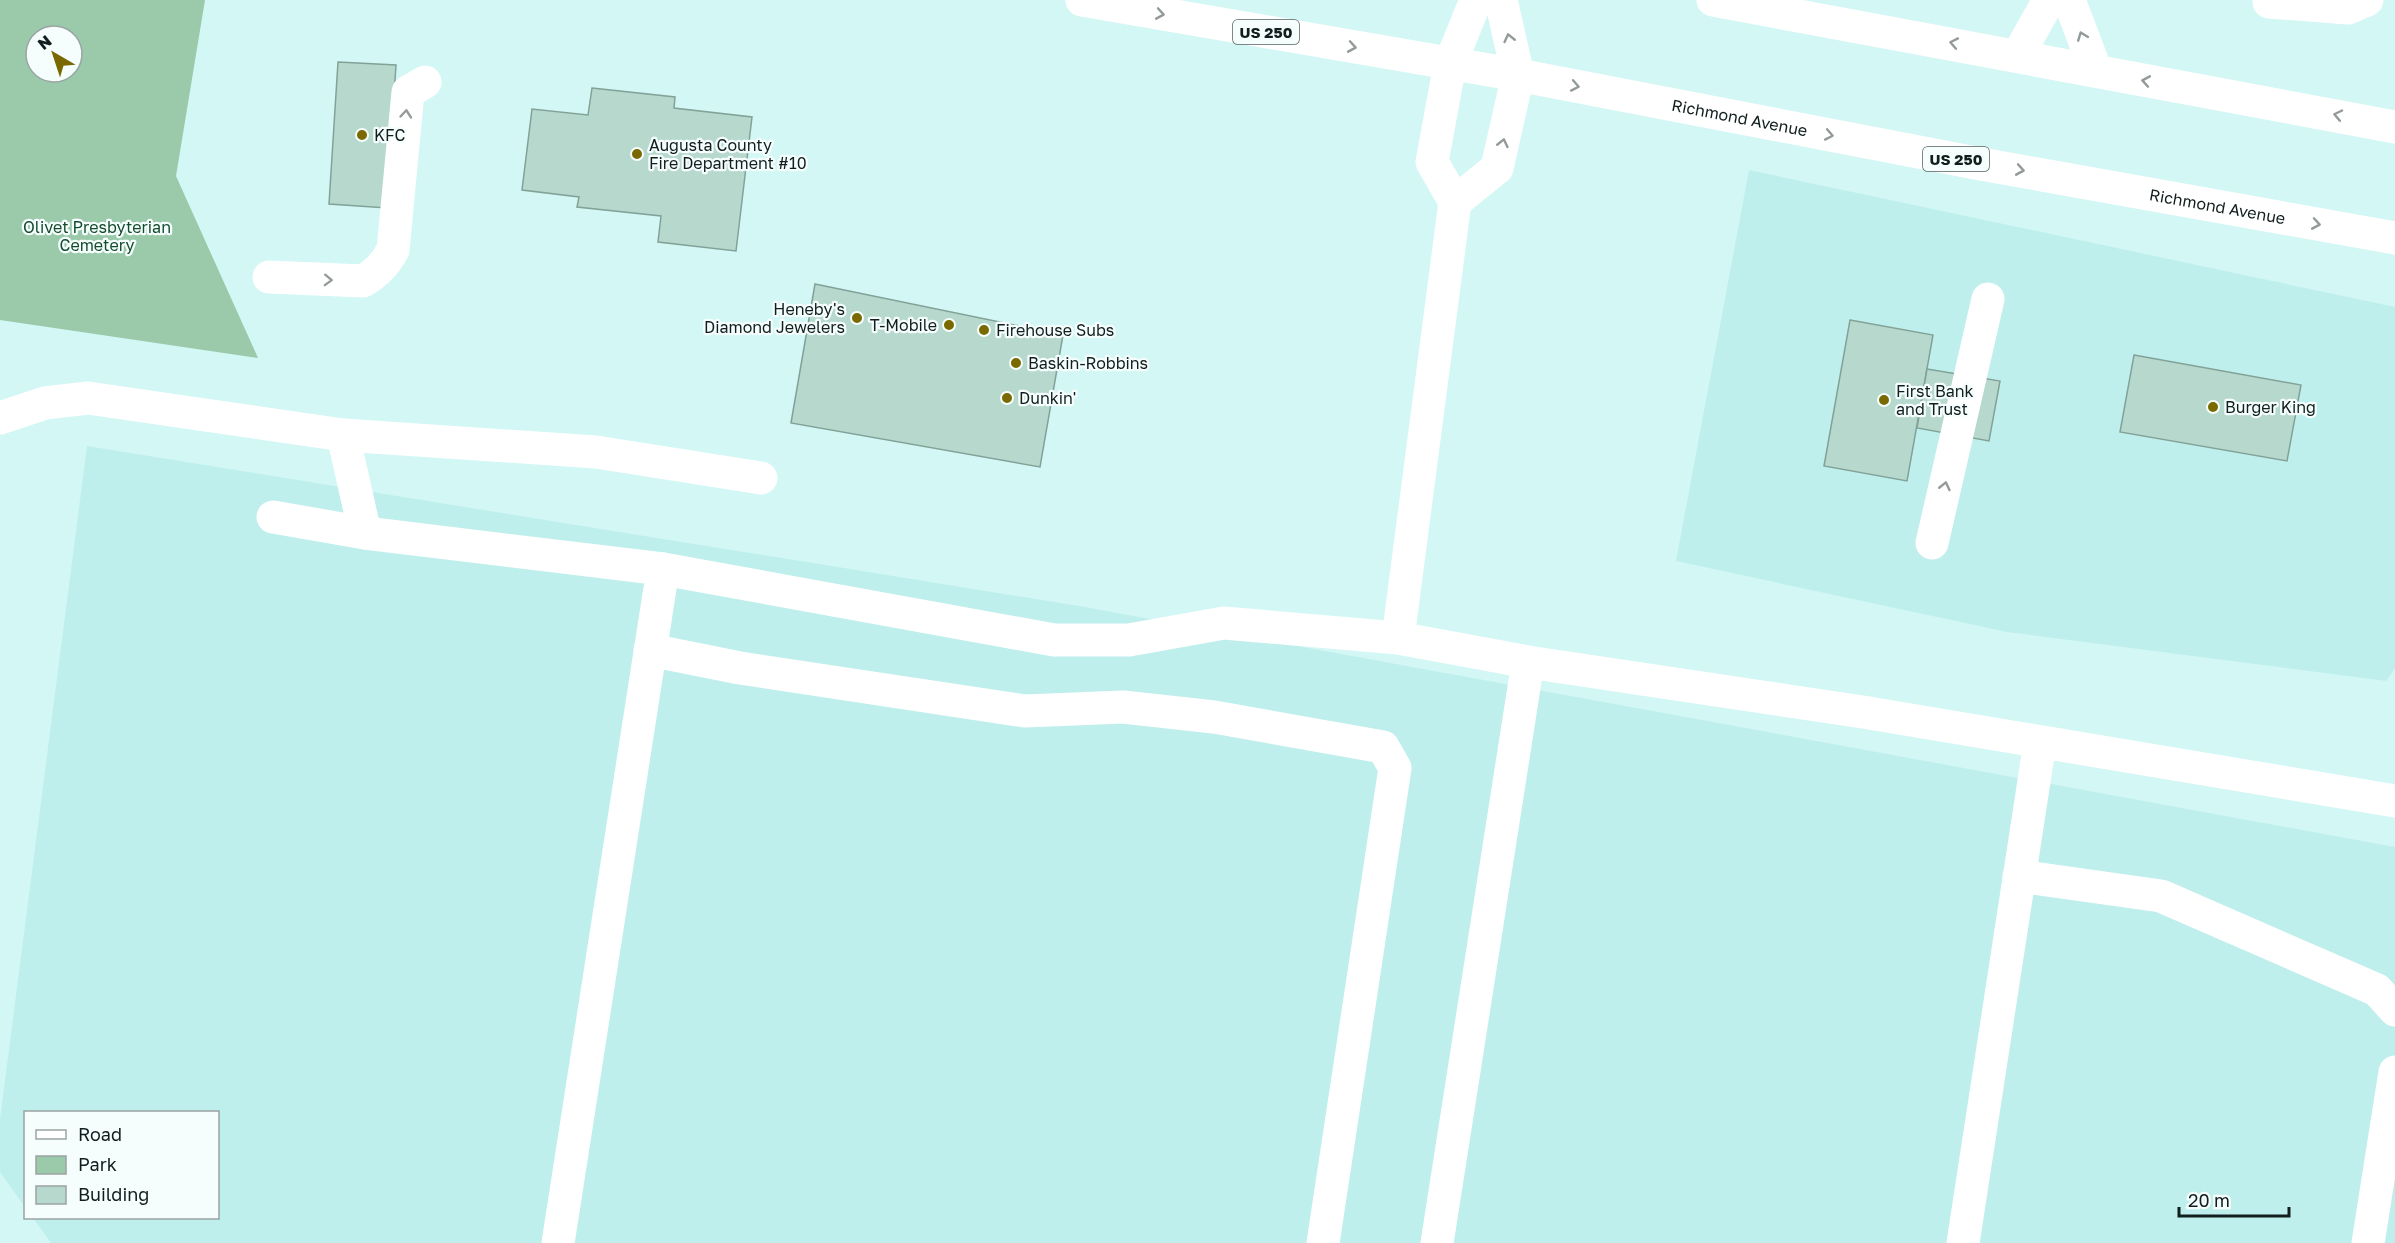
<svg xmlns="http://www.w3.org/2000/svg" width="2395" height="1243" font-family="'Golos Text',sans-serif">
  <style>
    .built { fill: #bfefec }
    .green { fill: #9bcaaa; fill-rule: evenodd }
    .building { fill: #b6d8cd; stroke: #82a298; stroke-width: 1.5 }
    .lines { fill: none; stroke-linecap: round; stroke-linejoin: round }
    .minor { stroke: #fff; stroke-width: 33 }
    .major { stroke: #fff; stroke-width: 33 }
    .oneway { stroke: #939a99 }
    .poi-dot { fill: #796900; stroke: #f6fefd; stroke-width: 2 }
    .labels { text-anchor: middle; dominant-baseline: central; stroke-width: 4.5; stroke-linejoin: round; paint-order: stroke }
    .shield { fill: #f6fefd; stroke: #556160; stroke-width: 1.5 }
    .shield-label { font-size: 15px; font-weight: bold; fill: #101e1d }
    .street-label { font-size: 16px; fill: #101e1d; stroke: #f6fefd }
    .poi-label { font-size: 16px; fill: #101e1d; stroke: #f6fefd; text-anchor: start }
    .park-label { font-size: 16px; fill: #134b2d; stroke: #f6fefd }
  </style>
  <rect width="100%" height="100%" fill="#d2f7f5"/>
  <!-- built -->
  <g class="built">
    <path d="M1749,170L2395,307V668L2386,681L2007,632L1676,561Z"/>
    <path d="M87,446L1079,606L2395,847V1243H51L33,1218H218V1112H26L25,1207L0,1172V1119Z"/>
  </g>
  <!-- green -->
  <path class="green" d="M0,0H205L176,176L258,358L0,320ZM36,36H72V72H36Z"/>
  <!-- building -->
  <g class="building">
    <path d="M338,62L396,65L387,208L329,204Z"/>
    <path d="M592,88L675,97L674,108L752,117L736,251L658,242L661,216L577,207L579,197L522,190L532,109L588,115Z"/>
    <path d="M815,284L1063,335L1040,467L791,423Z"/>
    <path d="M1850,320L1933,335L1907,481L1824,466Z"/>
    <path d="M2134,355L2301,385L2287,461L2120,432Z"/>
    <path d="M1927,369L2000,381L1989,441L1917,428Z"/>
  </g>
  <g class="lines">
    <!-- minor -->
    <g class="minor">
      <path d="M2069,0L2096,71"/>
      <path d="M2269,2L2348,8L2367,0"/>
      <path d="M2018,55L2049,0"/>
      <path d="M1455,202L1497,168L1518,75L1501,0"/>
      <path d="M269,277L363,281C377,273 385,264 393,250L408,92L425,82"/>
      <path d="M0,418L45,403L88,398L343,435L596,452L761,478"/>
      <path d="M343,435L365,533"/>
      <path d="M273,517L365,533L663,569L1054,640H1129L1224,623L1398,638L1528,662L1863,712L2395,801"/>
      <path d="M1932,543L1988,299"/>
      <path d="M1398,638L1455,202L1432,162L1450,64L1476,0"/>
      <path d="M650,650L740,668L1025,711L1123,707L1214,717L1383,747L1395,768L1323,1243"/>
      <path d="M2019,876L2161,896L2377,990L2395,1010"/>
      <path d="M558,1243L663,569"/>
      <path d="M1437,1243L1528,662"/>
      <path d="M1963,1243L2040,742"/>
      <path d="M2368,1243L2395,1072"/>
    </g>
    <!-- major -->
    <g class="major">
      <path id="s1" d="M1082,0L1518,75L1981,164L2395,238"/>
      <path d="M1713,0L2395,127"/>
    </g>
  </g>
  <!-- one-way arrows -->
  <defs><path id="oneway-chevron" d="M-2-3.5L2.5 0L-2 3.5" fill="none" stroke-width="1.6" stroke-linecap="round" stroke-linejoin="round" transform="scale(1.5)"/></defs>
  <g class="oneway">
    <use href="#oneway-chevron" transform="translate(1160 14) rotate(10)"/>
    <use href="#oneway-chevron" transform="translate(2082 36) rotate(-111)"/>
    <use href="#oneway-chevron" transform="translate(1509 38) rotate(-103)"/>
    <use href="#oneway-chevron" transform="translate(1954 43) rotate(-169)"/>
    <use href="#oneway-chevron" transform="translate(1352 47) rotate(10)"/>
    <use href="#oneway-chevron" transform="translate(2146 81) rotate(-170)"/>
    <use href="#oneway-chevron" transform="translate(1575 86) rotate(11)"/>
    <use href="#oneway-chevron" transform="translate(406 114) rotate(-85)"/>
    <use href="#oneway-chevron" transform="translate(2338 115) rotate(-168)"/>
    <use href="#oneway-chevron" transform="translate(1829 135) rotate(11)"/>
    <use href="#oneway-chevron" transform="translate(1503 143) rotate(-77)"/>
    <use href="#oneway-chevron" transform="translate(2020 170) rotate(10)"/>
    <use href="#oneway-chevron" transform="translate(2316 224) rotate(10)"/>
    <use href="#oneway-chevron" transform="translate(328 280) rotate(2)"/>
    <use href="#oneway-chevron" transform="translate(1945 486) rotate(-77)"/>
  </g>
  <!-- markers -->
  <g class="poi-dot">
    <circle cx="362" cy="135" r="6"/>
    <circle cx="637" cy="154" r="6"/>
    <circle cx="857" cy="318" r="6"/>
    <circle cx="949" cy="325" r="6"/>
    <circle cx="984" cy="330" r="6"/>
    <circle cx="1016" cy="363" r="6"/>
    <circle cx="1007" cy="398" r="6"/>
    <circle cx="1884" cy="400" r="6"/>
    <circle cx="2213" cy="407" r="6"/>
  </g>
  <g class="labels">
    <!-- shield labels -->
    <g class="shield">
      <rect x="1233" y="20" width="66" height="24" rx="4.5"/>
      <rect x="1923" y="147" width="66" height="24" rx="4.5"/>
    </g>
    <g class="shield-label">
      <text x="1266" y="32">US 250</text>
      <text x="1956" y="159">US 250</text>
    </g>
    <!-- street labels -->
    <g class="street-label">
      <text stroke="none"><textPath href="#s1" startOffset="668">Richmond Avenue</textPath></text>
      <text stroke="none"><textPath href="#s1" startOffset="1154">Richmond Avenue</textPath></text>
    </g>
    <!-- poi labels -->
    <g class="poi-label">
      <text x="374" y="135">KFC</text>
      <text x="649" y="145">Augusta County<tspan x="649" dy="18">Fire Department #10</tspan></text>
      <text x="845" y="309" text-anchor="end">Heneby's<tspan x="845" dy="18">Diamond Jewelers</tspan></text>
      <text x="937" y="325" text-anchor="end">T-Mobile</text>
      <text x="996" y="330">Firehouse Subs</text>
      <text x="1028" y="363">Baskin-Robbins</text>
      <text x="1896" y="391">First Bank<tspan x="1896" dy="18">and Trust</tspan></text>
      <text x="1019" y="398">Dunkin'</text>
      <text x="2225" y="407">Burger King</text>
    </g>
    <!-- park labels -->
    <g class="park-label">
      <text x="97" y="227">Olivet Presbyterian<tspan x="97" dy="18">Cemetery</tspan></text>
    </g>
  </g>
  <!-- legend -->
  <rect x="24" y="1111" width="195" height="108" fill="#f6fefd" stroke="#9aa4a3" stroke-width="1.5"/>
  <rect x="36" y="1130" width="30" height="9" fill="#ffffff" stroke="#9aa4a3" stroke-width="1.5"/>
  <text x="78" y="1141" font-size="18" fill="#101e1d">Road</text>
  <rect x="36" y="1156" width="30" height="18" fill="#9bcaaa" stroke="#9aa4a3" stroke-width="1.5"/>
  <text x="78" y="1171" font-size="18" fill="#101e1d">Park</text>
  <rect x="36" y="1186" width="30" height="18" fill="#b6d8cd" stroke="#9aa4a3" stroke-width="1.5"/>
  <text x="78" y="1201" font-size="18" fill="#101e1d">Building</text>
  <!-- north arrow -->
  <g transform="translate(54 54) rotate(321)"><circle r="28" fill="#f6fefd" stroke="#9aa4a3" stroke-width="1.5"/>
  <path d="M0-4.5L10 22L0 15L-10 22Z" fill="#796900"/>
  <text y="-9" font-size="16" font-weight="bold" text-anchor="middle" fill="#101e1d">N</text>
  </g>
  <!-- scale -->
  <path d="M2179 1207v9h110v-9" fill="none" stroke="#101e1d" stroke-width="3"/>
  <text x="2188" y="1207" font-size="18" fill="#101e1d" stroke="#f6fefd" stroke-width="4.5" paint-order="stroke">20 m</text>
</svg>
